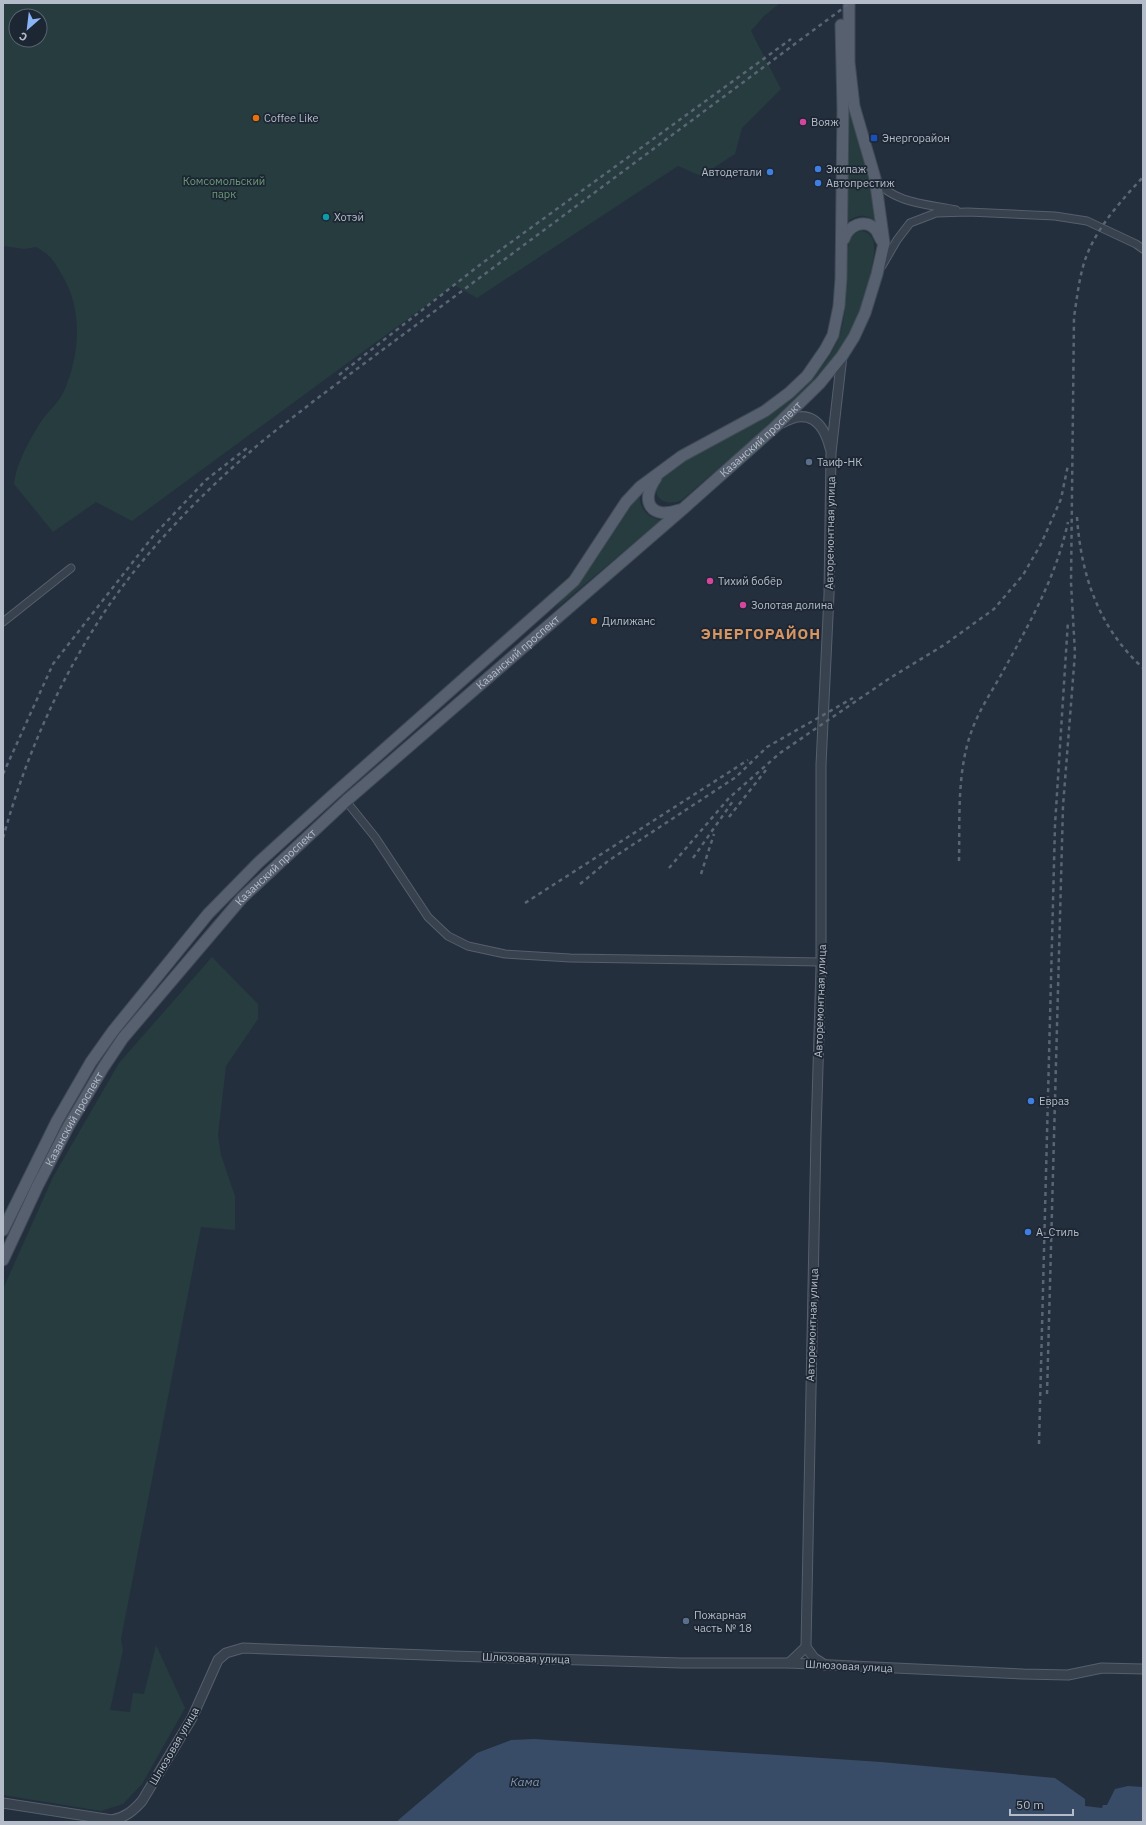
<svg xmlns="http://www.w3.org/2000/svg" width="1146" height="1825" font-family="'IBM Plex Sans',sans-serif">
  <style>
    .green { fill: #263c3f; fill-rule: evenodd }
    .water { fill: #394c67 }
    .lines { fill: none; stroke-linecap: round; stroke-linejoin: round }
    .minor-casing { stroke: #565f6c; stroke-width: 9 }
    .tertiary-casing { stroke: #565f6c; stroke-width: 11 }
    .primary-casing { stroke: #414a57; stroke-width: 13 }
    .minor { stroke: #38414e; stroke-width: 7 }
    .tertiary { stroke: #38414e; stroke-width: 9 }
    .primary { stroke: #56606e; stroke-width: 11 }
    .rail { stroke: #5a6575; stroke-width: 2.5; stroke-dasharray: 4 4; stroke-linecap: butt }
    .food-dot { fill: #e8710a; stroke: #1d2633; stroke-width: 1.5 }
    .hotel-dot { fill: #d1479c; stroke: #1d2633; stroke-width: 1.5 }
    .transit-dot { fill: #1a4fb4; stroke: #1d2633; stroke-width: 1.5 }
    .shop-dot { fill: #3f7fe0; stroke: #1d2633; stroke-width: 1.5 }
    .culture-dot { fill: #0f9aa8; stroke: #1d2633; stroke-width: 1.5 }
    .service-dot { fill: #5c6f8a; stroke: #1d2633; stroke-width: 1.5 }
    .labels { text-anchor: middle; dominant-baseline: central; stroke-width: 3.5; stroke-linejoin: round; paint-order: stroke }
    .poi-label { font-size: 11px; fill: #b4bcc9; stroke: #1d2633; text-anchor: start }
    .park-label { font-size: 11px; fill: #6b9a76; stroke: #1d2633 }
    .street-label { font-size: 11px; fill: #b4bcc9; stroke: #1d2633 }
    .water-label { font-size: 12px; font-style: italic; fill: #7c92b1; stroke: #1d2633 }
    .district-label { font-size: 15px; font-weight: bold; letter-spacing: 1px; fill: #d59563; stroke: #1d2633 }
  </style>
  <rect width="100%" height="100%" fill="#242f3e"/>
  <!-- green -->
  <g class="green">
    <path d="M3,3H780L764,16L751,31L781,89L742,128L735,154L701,176L678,166L477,298L454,285L132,521L96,502L53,532L14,484C16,464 29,441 40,423C47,412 60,402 65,389C80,352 83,310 62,275C53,260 52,256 36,247L25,249L3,246ZM16,16H40V40H16Z"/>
    <path d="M847,106L870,175L877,223C868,213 856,214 847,222Z"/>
    <path d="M860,231C873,232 875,242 874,253C871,276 866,301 856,323C836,369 793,404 756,436C732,457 707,478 683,499C669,508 650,499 658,482C662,475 669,471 675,466C731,435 829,393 843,323C848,298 840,254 853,234Z"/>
    <path d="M640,493C638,507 647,518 661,520L553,611L594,562Z"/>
    <path d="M212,957L258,1004V1019L226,1066L218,1135L221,1155L235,1196V1230L201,1227L121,1639L123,1650L110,1710L130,1712L133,1693L144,1694L156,1645L185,1708L142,1784L123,1804L101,1811L3,1795V1289L53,1177L119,1063Z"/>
  </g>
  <!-- water -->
  <path class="water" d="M534,1739L881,1762L1055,1778L1085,1799V1806L1102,1808L1103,1805H1107L1115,1789L1128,1786L1143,1787V1822H396L477,1753L511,1740Z"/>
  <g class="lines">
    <!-- minor casing -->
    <g class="minor-casing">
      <g id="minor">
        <path d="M876,180C894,204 929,204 956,210"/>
        <path d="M882,266L897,240L910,223L936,213L968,212L1055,216L1087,221L1136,244L1143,249"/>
        <path d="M3,622L71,568"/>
        <path d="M346,801L375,837L428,917L448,936L468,946L505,954L570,958L821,962"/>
      </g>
    </g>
    <!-- tertiary casing -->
    <g class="tertiary-casing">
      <g id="tertiary">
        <path d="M782,423C808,408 823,421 830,448"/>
        <path d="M789,1663L806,1647"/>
        <path d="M825,1665L814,1658L806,1647L816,1134L821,967V765L829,595L831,453L842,356"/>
        <path d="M3,1803L112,1820C126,1817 133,1811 142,1801L192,1718L218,1660L226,1653L243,1648L452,1656L681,1663H789L1023,1674L1068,1675L1102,1668L1143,1669"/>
      </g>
    </g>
    <!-- primary casing -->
    <g class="primary-casing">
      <g id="primary">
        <path d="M844,239C848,226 865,217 876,230C878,233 880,238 882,241"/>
        <path d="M656,478C639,502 652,520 679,510"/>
        <path d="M3,1230L57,1121L91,1062L113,1031L208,914L258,863L335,793L574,581L626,502L640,487L682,456L765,411L789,393L807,376L825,350L833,335L839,306L841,279L843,109L841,25"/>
        <path id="s1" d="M3,1260L38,1185L68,1127L103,1068L123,1038L242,898L346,801L684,508L775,427L820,383L842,356L854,337L865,313L877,274L884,243L875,178L854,106L849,62V3"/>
      </g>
    </g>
    <!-- minor -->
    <use href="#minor" class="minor"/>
    <!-- tertiary -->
    <use href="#tertiary" class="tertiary"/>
    <!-- primary -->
    <use href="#primary" class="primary"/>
    <!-- rail -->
    <g class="rail">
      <path d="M339,375L481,264L791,39"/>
      <path d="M1077,517C1081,576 1099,628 1143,668"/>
      <path d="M3,774L53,664L154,535L206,480L247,448"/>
      <path d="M729,817L766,770"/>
      <path d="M3,838C24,762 55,689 98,622C137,560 196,499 251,451C271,433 294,417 315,400L850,3"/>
      <path d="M693,858L733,801"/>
      <path d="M959,861C960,813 956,762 977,718C984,703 993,689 1001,675C1028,626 1056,578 1068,522"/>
      <path d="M669,868L729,798L780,753L890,678L944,645L994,609L1023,575L1041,544L1061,499L1068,465"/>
      <path d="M701,874L714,834"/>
      <path d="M580,884L608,861L736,777L767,747L853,698"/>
      <path d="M525,903L748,760"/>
      <path d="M1047,1394L1063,806L1075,653L1071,583L1074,317C1077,298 1079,278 1085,260C1096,228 1121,201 1143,177"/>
      <path d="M1039,1444L1055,825L1068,621"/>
    </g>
  </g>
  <!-- markers -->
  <g class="food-dot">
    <circle cx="256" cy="118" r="4"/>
    <circle cx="594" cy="621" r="4"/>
  </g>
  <g class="hotel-dot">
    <circle cx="803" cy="122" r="4"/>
    <circle cx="710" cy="581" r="4"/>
    <circle cx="743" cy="605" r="4"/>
  </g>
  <rect class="transit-dot" x="870" y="134" width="8" height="8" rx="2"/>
  <g class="shop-dot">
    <circle cx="818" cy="169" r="4"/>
    <circle cx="770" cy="172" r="4"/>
    <circle cx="818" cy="183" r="4"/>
    <circle cx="1031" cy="1101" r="4"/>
    <circle cx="1028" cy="1232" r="4"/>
  </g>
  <circle class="culture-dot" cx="326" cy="217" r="4"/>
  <g class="service-dot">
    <circle cx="809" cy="462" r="4"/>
    <circle cx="686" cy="1621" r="4"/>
  </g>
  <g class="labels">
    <!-- poi labels -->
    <g class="poi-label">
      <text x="264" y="118">Coffee Like</text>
      <text x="811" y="122">Вояж</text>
      <text x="882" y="138">Энергорайон</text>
      <text x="826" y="169">Экипаж</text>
      <text x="762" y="172" text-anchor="end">Автодетали</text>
      <text x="826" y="183">Автопрестиж</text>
      <text x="334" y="217">Хотэй</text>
      <text x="817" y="462">Таиф-НК</text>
      <text x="718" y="581">Тихий бобёр</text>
      <text x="751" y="605">Золотая долина</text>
      <text x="602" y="621">Дилижанс</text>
      <text x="1039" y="1101">Евраз</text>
      <text x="1036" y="1232">А_Стиль</text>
      <text x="694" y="1615">Пожарная<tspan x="694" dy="13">часть № 18</tspan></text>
    </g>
    <!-- park labels -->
    <g class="park-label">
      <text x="224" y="181">Комсомольский<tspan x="224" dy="13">парк</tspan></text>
    </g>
    <!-- street labels -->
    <g class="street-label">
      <text stroke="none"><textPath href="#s1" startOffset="1129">Казанский проспект</textPath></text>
      <text transform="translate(830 533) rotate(-89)">Авторемонтная улица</text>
      <text stroke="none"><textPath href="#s1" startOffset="806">Казанский проспект</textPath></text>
      <text stroke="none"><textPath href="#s1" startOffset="482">Казанский проспект</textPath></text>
      <text transform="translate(820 1001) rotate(-88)">Авторемонтная улица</text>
      <text stroke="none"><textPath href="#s1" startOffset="158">Казанский проспект</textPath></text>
      <text transform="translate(812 1325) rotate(-88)">Авторемонтная улица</text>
      <text transform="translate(526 1658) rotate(2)">Шлюзовая улица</text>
      <text transform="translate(849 1666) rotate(3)">Шлюзовая улица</text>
      <text transform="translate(174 1746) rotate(-60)">Шлюзовая улица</text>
    </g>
    <!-- water labels -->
    <g class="water-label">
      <text x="525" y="1781">Кама</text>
    </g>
    <!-- district labels -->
    <g class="district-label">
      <text x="761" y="633">ЭНЕРГОРАЙОН</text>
    </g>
  </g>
  <!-- border -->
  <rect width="1146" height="1825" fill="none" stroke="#b4bcc9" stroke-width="8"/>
  <!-- north arrow -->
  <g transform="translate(28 28) rotate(208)"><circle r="19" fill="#1d2633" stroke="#59626f"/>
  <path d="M0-3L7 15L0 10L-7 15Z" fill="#8ab4f8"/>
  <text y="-6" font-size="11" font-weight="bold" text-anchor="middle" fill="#b4bcc9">С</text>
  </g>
  <!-- scale -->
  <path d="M1010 1809v6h63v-6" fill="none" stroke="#b4bcc9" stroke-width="2"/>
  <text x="1016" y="1809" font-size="12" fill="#b4bcc9" stroke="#1d2633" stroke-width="3" paint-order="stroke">50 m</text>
</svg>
